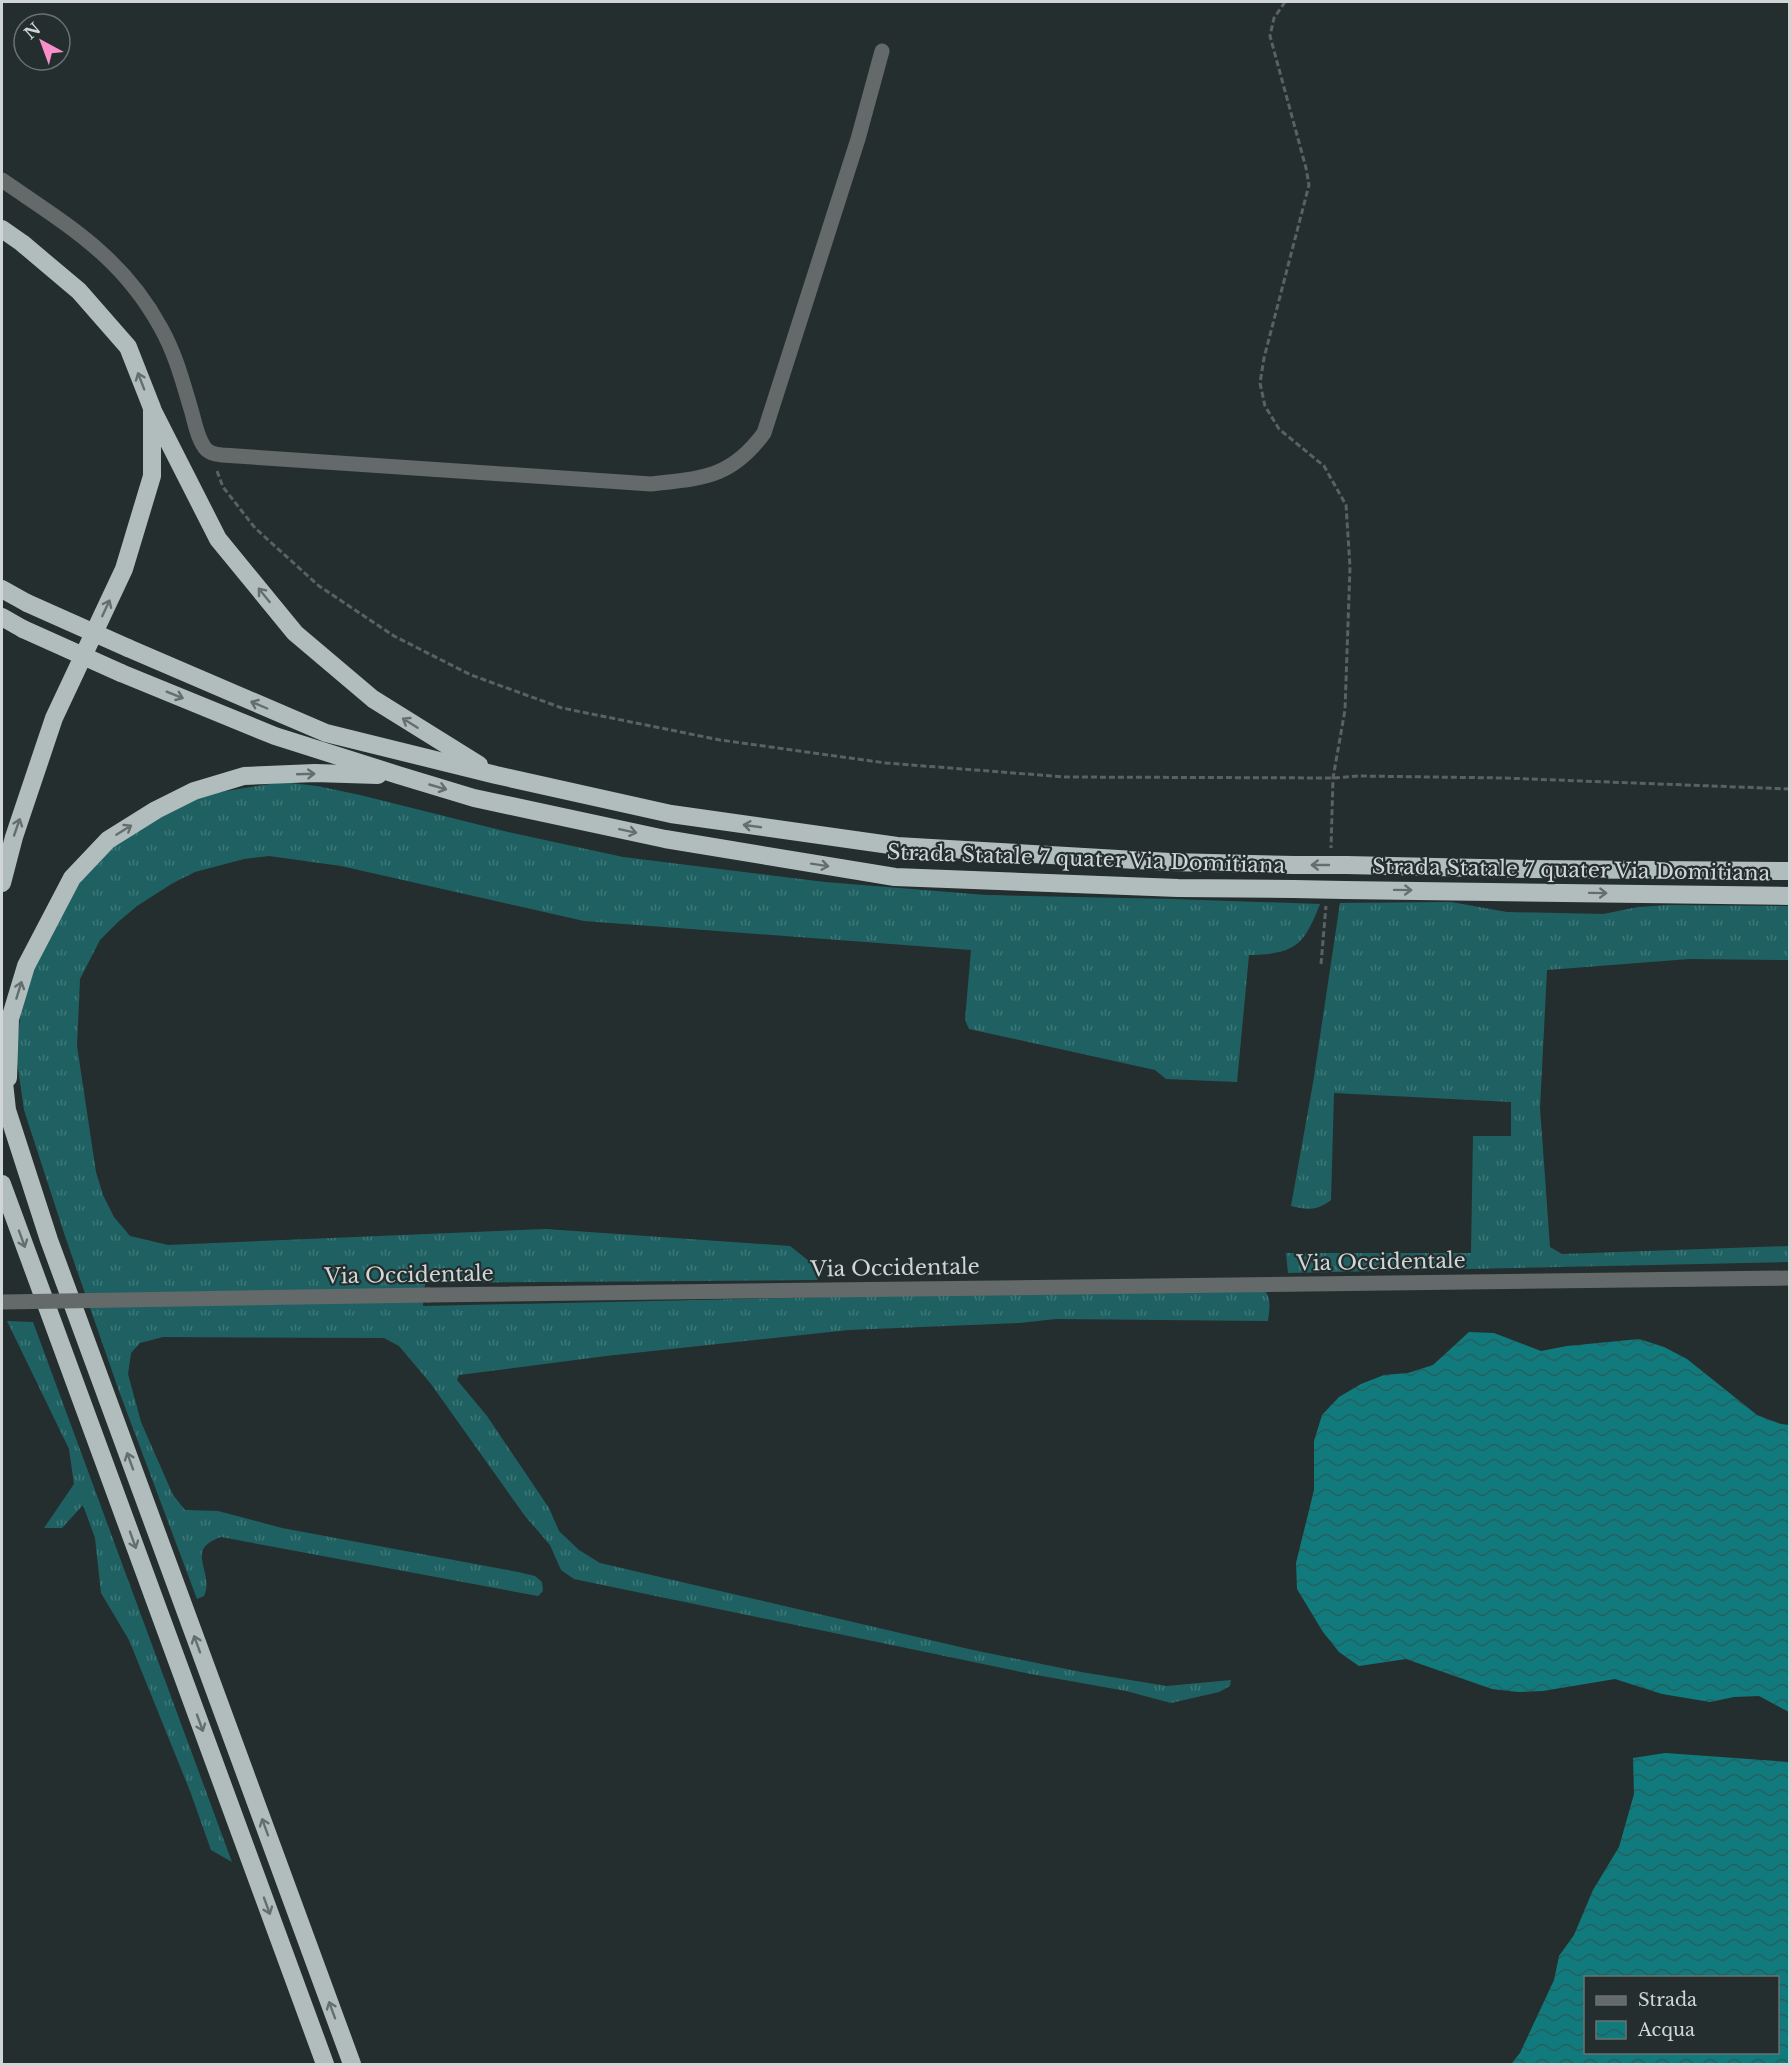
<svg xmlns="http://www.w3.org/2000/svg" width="1791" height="2066" font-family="'Libre Baskerville',serif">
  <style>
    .grass { fill: url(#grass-tufts) }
    .water { fill: url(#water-waves); fill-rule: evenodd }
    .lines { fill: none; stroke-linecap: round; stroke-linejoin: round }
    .path { stroke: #596162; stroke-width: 3; stroke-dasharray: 6 3; stroke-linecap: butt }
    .minor { stroke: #646969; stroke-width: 15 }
    .highway { stroke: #b1bdbd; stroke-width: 18 }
    .minor-bridge { stroke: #646969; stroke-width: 15 }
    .highway-bridge { stroke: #b1bdbd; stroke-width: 18 }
    .oneway { stroke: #646e6f }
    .labels { text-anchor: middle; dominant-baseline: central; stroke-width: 4.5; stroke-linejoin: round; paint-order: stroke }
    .street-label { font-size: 21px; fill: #d0d6d6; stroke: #252e2f }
  </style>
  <defs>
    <pattern id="grass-tufts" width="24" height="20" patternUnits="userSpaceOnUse" patternTransform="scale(1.5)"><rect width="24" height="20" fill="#1f6162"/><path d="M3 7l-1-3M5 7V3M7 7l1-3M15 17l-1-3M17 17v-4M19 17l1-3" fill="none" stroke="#3e7778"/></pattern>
    <pattern id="water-waves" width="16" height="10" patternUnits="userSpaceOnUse" patternTransform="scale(1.5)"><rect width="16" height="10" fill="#117a7c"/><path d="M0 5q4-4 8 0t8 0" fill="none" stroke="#256061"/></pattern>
  </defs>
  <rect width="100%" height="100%" fill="#252e2f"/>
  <!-- grass -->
  <g class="grass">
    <path d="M283,782L317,786L360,795L508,832L623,857L825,882L986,895L1172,899L1320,904C1304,945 1296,954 1249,955L1237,1082L1166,1079L1155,1070L969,1029L965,1020L971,950L584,921L341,866L269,856L244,859L195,872L173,883L137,906L118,922L100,940L80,979L77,1046L96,1172L103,1195L114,1217L130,1236L168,1245L546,1229L790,1246L814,1265L820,1275L817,1280L425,1283L423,1306L1016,1293L1265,1291C1272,1300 1269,1311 1268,1321L1056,1319L1019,1323L849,1330L606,1356L459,1375L457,1380L487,1416L549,1508L559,1531L579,1550L600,1563L973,1650L1081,1672L1167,1686L1231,1680L1230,1686L1219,1692L1171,1703L1126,1691L1031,1674L574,1579L561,1570L550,1545L525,1516L431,1384L399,1346L384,1338L163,1337L140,1343L131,1353L128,1374L141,1422L173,1495L185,1510L218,1511L282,1528L518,1572L535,1576L542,1582L543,1591L538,1596L221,1537C183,1550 215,1571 204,1596L197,1599L119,1391L65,1236L24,1110L17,1061L18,1036L23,995L56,910L113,845L145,822L207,794Z"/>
    <path d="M1451,902L1507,912L1603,914L1638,907L1669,905L1789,906V960L1689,959L1547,970L1540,1108L1550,1247L1562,1254L1789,1246V1262L1288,1273L1286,1253H1471L1473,1136H1511V1102L1334,1093L1331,1200C1317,1211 1308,1210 1291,1206L1313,1083L1340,903Z"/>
    <path d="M7,1321L33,1322L232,1862L211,1850L190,1791L129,1640L101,1593L95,1538L83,1505L62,1528H44L74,1484L69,1449Z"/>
  </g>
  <!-- water -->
  <g class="water">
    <path d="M1469,1332L1494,1333L1541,1351L1567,1346L1639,1339L1664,1347L1687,1359L1757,1415L1781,1424L1789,1425V1712L1759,1696L1734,1697L1710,1702L1662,1694L1615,1679L1543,1691L1518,1692L1492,1689L1406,1659L1359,1666L1339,1652L1323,1632L1297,1589L1296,1563L1314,1490V1441L1322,1415L1339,1397L1361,1384L1384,1375L1408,1373L1433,1365Z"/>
    <path d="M1665,1753L1789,1762V2064H1511L1520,2053L1554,1980L1559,1956L1574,1935L1593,1890L1619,1847L1634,1794L1633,1758ZM1586,1978H1778V2052H1586Z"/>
  </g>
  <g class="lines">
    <!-- path -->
    <g class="path">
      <path d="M1285,2L1274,18L1270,36L1306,168L1309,185L1264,358L1260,383L1265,406L1279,429L1324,466L1346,505L1350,567L1345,710L1333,778L1331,848"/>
      <path d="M217,471L223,487L255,528L319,586L394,636L471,675L562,708L720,740L886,763L1065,777L1333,778L1358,776L1504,778L1790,789"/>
      <path d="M1321,964L1326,906"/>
    </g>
    <!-- minor -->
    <g class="minor">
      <path d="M2,180C67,225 122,256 161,328C175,353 182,379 190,406C194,418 196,434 203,445C207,453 214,454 222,455L651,484C703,478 731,478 764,433L858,139L882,51"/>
      <path d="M428,1295L1790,1278"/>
    </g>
    <!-- highway -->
    <g class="highway">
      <path d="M2,229L22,243L79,291L128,347L152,408V476L124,569L54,718L14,837L2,883"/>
      <path d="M153,411L218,539L295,633L373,699L479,765"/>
      <path d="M2,589L27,603"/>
      <path d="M2,617L23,629"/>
      <path d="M128,648L326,733L496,775L671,814L897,846L1170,862L1294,865"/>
      <path d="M121,673L275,736L398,775L474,798L665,839L895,877L1178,888L1293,889"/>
      <path d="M1346,865L1530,869L1790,871"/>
      <path d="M1344,890L1790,896"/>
      <path d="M2,1064L7,1110L49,1240L352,2064"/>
      <path d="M8,1078L10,1019L26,966L72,878L108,840L156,810L194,791L244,776L315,773L378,775"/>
      <path d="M2,1184L325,2064"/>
    </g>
    <!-- minor-bridge -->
    <path class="minor-bridge" d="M2,1302L428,1295"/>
    <!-- highway-bridge -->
    <g class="highway-bridge">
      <path d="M27,603L128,648"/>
      <path d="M23,629L121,673"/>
      <path d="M1294,865H1346"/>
      <path d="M1293,889L1344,890"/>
    </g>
  </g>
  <!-- one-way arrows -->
  <defs><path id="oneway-shaft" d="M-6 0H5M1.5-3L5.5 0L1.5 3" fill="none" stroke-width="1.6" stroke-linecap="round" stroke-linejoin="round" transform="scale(1.5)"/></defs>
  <g class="oneway">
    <use href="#oneway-shaft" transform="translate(141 381) rotate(-111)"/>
    <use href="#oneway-shaft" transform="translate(264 595) rotate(-129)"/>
    <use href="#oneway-shaft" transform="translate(106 608) rotate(-65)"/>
    <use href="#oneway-shaft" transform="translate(175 695) rotate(22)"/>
    <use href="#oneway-shaft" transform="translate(259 705) rotate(-157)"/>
    <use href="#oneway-shaft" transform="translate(410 723) rotate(-148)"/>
    <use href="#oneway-shaft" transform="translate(306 774) rotate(-2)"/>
    <use href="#oneway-shaft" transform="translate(438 787) rotate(16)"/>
    <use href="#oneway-shaft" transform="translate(752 826) rotate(-172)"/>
    <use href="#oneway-shaft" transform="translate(17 827) rotate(-71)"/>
    <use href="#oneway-shaft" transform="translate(124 830) rotate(-32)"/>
    <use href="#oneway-shaft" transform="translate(628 831) rotate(12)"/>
    <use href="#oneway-shaft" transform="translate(820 865) rotate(9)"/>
    <use href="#oneway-shaft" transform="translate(1320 865) rotate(-180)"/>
    <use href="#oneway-shaft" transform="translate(1403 890) rotate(1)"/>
    <use href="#oneway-shaft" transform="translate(1598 893) rotate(1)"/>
    <use href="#oneway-shaft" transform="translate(19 990) rotate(-73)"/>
    <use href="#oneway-shaft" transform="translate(22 1239) rotate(70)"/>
    <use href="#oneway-shaft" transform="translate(130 1461) rotate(-110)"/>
    <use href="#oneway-shaft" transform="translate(133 1540) rotate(70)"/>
    <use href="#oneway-shaft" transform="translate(197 1644) rotate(-110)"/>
    <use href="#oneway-shaft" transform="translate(200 1723) rotate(70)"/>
    <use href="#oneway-shaft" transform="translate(265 1827) rotate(-110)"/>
    <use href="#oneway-shaft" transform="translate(267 1906) rotate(70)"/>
    <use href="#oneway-shaft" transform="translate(332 2010) rotate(-110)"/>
  </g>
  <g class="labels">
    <!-- street labels -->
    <g class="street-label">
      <text transform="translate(1086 859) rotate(2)">Strada Statale 7 quater Via Domitiana</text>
      <text transform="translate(1571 870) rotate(1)">Strada Statale 7 quater Via Domitiana</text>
      <text transform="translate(1381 1262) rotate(-1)">Via Occidentale</text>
      <text transform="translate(895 1268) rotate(-1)">Via Occidentale</text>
      <text transform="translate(409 1275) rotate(-1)">Via Occidentale</text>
    </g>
  </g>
  <!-- border -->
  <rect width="1791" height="2066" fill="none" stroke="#d0d6d6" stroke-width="6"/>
  <!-- legend -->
  <rect x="1584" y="1976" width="195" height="78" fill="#252e2f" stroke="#697172" stroke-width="1.5"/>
  <rect x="1596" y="1996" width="30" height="9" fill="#646969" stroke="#697172" stroke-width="1.5"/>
  <text x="1638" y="2006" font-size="18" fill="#d0d6d6">Strada</text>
  <rect x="1596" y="2021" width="30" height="18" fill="url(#water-waves)" stroke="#697172" stroke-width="1.5"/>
  <text x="1638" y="2036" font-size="18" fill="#d0d6d6">Acqua</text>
  <!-- north arrow -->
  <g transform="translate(42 42) rotate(319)"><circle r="28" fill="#252e2f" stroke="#697172" stroke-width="1.5"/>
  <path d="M0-4.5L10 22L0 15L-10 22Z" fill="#f98fc9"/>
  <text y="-9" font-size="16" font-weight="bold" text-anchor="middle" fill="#d0d6d6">N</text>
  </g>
</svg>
